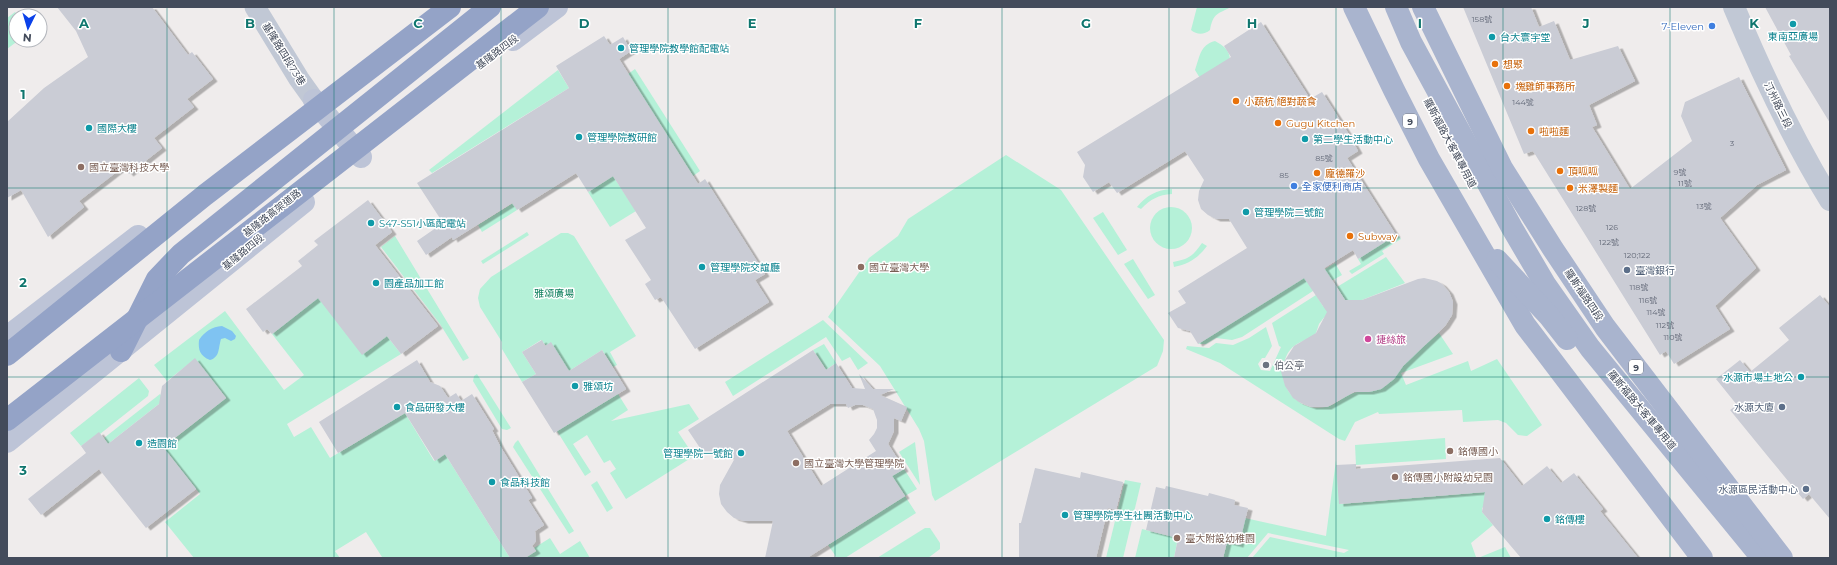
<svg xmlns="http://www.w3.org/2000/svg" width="1837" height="565" font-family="Montserrat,'Noto Sans TC',sans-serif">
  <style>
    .green { fill: #b5f1d8 }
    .water { fill: #7fc3f2 }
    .building { fill: #caccd5; fill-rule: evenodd; filter: url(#shadow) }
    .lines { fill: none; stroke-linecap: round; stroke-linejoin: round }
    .minor { stroke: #c1c8d5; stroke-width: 21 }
    .tertiary { stroke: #c1c8d5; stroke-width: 22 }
    .secondary { stroke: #bdc4d7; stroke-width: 22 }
    .primary { stroke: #a9b4ce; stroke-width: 22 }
    .trunk { stroke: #94a3c7; stroke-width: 22 }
    .grid { fill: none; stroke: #0f766e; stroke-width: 1; stroke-opacity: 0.55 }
    .culture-dot { fill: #0f9aa8; stroke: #fff; stroke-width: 1.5 }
    .shop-dot { fill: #3f7fe0; stroke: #fff; stroke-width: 1.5 }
    .food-dot { fill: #e8710a; stroke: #fff; stroke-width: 1.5 }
    .education-dot { fill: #8d6e63; stroke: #fff; stroke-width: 1.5 }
    .service-dot { fill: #5c6f8a; stroke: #fff; stroke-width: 1.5 }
    .hotel-dot { fill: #d1479c; stroke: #fff; stroke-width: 1.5 }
    .worship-dot { fill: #6b7280; stroke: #fff; stroke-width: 1.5 }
    .labels { text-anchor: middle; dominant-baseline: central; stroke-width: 3; stroke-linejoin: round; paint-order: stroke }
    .number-label { font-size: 8px; fill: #656b7a }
    .shield { fill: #fff; stroke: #7b818c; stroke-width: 1 }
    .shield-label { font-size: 9px; font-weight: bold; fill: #434b5b }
    .shop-label { font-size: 10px; fill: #366cbe; stroke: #fff; text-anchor: end }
    .culture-label { font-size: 10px; fill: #0d838f; stroke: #fff; text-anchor: start }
    .street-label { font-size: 10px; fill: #434b5b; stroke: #fff }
    .food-label { font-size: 10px; fill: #c56008; stroke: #fff; text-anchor: start }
    .education-label { font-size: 10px; fill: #785e54; stroke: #fff; text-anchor: start }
    .service-label { font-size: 10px; fill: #4e5e75; stroke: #fff; text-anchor: end }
    .park-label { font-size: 10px; fill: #10805e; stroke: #fff }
    .hotel-label { font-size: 10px; fill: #b23c85; stroke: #fff; text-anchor: start }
    .worship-label { font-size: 10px; fill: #5b616d; stroke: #fff; text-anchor: start }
    .grid-label { font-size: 13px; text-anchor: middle; font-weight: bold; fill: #0f766e; stroke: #fff; stroke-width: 3; stroke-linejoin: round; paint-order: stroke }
  </style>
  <defs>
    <filter id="shadow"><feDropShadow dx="4.5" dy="2.5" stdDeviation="0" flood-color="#0004"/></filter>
  </defs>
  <rect width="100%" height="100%" fill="#efecec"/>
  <!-- green -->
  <g class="green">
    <path d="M1197,7H1231C1218,14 1213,13 1210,30C1204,35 1197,35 1191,30Z"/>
    <path d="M15,12L18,16H16V40H19L7,49V18Z"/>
    <path d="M1215,41C1232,50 1231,57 1229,74L1206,88L1195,70C1200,56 1200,45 1215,41Z"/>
    <path d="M635,69L700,171L693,176L628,74Z"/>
    <path d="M558,70L569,88L432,173L429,170Z"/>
    <path d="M1006,155L1061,190L1164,340L1163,351L1157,366L935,501L932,495L924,441L919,429L880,366L828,317L869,258L898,236L908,219Z"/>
    <path d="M613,176L636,211L610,227L588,192Z"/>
    <path d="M1172,189V194C1158,195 1151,199 1141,209L1137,207C1147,195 1156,190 1172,189Z"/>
    <path d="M513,203L517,210L482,232L478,225Z"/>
    <circle cx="1171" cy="228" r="21"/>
    <path d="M1103,212L1127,250L1118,255L1093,218Z"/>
    <path d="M527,232L529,235L483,264L481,261Z"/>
    <path d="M561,233H568L574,236L636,336L610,352L617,365L613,367L602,350L569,371L541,340L522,352L536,374L522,382L502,349V342L480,307L478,298L480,289L491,277Z"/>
    <path d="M1397,234L1401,239L1382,251L1384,254L1352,274L1349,271L1361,264L1358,259Z"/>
    <path d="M395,236L469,358L463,361L440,324L381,247Z"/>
    <path d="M1202,243L1207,246C1198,258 1189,264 1174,267L1173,262C1189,259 1193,256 1202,243Z"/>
    <path d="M1386,257L1405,283L1362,300L1346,302L1337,287Z"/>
    <path d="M1133,259L1155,295L1148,299L1124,264Z"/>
    <path d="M1335,263L1342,275L1313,291L1242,337L1232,340L1216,338L1206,344H1198L1305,277L1317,274Z"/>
    <path d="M323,294L387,336L401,354L287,424L294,437L311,427L330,458L405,413L434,461L445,454L510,558H381L382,557L366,532L335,551L340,558H194L165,522L200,494L170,456L137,468L226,398L195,359L167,381L154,365L225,311L284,390L304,375L272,334Z"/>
    <path d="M1316,295L1323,306L1332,300L1336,307C1329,312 1324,317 1319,324C1318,327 1317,330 1316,333C1309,342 1293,340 1286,357C1274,384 1298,413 1326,407C1336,405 1343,396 1353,393C1361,390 1371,393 1382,388C1392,382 1396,374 1403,366C1413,354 1427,343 1439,333L1453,354L1401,373L1406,385L1468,361L1471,371L1497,359L1542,425L1527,436L1518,435L1506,423L1498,420L1463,422L1462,410L1379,414L1378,412L1355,422L1345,441L1339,439L1220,363L1186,349L1187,346L1209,348L1216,343L1233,345L1249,338L1266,327L1272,346L1265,358H1262L1258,364L1261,370L1270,371L1281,347L1279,346L1272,323Z"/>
    <path d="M823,320L868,363L858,370L850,357L842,361L826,337L733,396L725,382Z"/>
    <path d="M824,344L836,363L826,370L813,350Z"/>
    <path d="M477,374L511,428L507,430L502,429L473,381L474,376Z"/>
    <path d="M139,378L149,391L148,396L100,434L99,433L81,446L70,433Z"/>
    <path d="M160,394L164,400L108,444L104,438Z"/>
    <path d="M618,394L628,410L611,421L689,404L699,419L678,432L694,456L626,499L610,473L616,469L610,460L604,463L587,435L573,444L591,472L585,476L557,431Z"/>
    <path d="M1445,438L1446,459L1356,465L1355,445Z"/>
    <path d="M518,440L574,531L569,534L513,447L515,443Z"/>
    <path d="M915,442L920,485L899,452Z"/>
    <path d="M1336,460L1340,504L1485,492L1491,501L1482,508V512L1493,525L1471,543L1476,557L1473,558H1252L1270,537L1344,553L1349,550L1268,533L1247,558H1223L1227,542L1239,545L1245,518L1326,536Z"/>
    <path d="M904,469L917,489L905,496L916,513L845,558H837L828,545L905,496L892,476Z"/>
    <path d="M1125,480L1141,483L1123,558H1106Z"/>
    <path d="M597,481L613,508L607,512L591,485Z"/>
    <path d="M925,528H930L940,543V549L928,558H877Z"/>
    <path d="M1142,529L1178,538L1174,558H1135Z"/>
    <path d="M550,538L560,554L580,541L590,558H525L536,551L534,548Z"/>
    <path d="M1505,547L1511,558H1478Z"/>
  </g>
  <!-- water -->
  <path class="water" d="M222,326L232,331L236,336L235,339L231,341L225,338L221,339C218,349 220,357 210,360C200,356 198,350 199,340C205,331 212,327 222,326Z"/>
  <!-- building -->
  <g class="building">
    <path d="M57,7H152L188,55L192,52L213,79L187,99L194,107L154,138L162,148L129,174L123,167L79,201L84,207L48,237L21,190L7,198V122L44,88L88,57L76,31Z"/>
    <path d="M1463,7H1531L1539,27L1554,21L1570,60L1618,46L1635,81L1589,105L1597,125L1592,127L1630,189L1692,141L1681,116L1685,102L1739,77L1786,170L1757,185L1720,218L1756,268L1715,306L1730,329L1674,364L1666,351L1660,355L1533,151L1524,154Z"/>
    <path d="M1765,7H1830V123L1789,56L1791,55Z"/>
    <path d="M1261,22L1310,99L1322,92L1348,133L1358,151L1347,158L1396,235L1358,259L1353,250L1324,268L1345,300H1362L1418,279L1424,278L1437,281L1442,284L1449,292L1453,302L1452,315L1445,326L1403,366L1394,379L1381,389L1369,392H1354L1327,407H1312L1299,402L1293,398L1285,386L1280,368L1294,346L1316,333L1327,312L1304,278L1198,344L1190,331L1178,328L1168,313L1186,303L1178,291L1247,248L1229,219H1216L1208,215L1201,209L1198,200L1199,191L1204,180L1185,151L1117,193L1109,182L1093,192L1083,177L1085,165L1077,152L1231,57L1224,46Z"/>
    <path d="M604,36L610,45L623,37L631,51L619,59L698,184L705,179L765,274L755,280L769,302L695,349L661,297L655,300L645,284L651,280L625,240L646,228L613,176L588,192L576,173L517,210L512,203L453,240L452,237L426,255L417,241L443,223L417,183L569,88L556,66Z"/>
    <path d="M368,200L392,232L375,245L438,326L401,354L387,336L362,355L318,298L272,334L267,329L263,332L246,309L302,266L298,261L318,245L314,241Z"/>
    <path d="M1820,295L1830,307V519L1809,494L1803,499L1770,459L1730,410L1737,405L1716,379L1740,360L1750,372L1789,340L1779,328Z"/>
    <path d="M542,340L545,346L551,342L569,371L602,350L626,389L554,433L522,382L536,374L522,352Z"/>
    <path d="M813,350L826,370L836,363L852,388L865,389L859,374L873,389H894L880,395L907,407L901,421L894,418V431L888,444L904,469L892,476L905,496L807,558H765L773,521H744L734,518L727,512L721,504L719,494L720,485L735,458L702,451L688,430ZM830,404H846L848,408L855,405H863L873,409L877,420V428L874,434L869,440L876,451L821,486L787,431Z"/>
    <path d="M195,358L226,398L163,447L196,489L146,528L99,469L41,515L28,499L86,453L81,446L99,432L108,444L159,404L162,386Z"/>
    <path d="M417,360L430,382L440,386L448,398L456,393L461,401L472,394L494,429L492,430L500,446L532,498L528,500L544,525L535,531L536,541L532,546L536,551L525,558H510L445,454L435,461L405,413L338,453L319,422Z"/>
    <path d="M1500,458L1522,486L1547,466L1561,483L1574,473L1603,509L1600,511L1638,558H1521L1482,512L1485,492L1339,504L1336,465L1356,464V469Z"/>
    <path d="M1035,468L1080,478L1081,472L1123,482L1116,510L1108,508L1096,558H1019V523H1021Z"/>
    <path d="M1166,486L1208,496L1209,493L1235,500L1234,505L1248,508L1239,545L1227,542L1223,558H1174L1178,538L1146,530L1156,487L1165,489Z"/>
  </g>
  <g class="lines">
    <!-- minor -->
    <path class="minor" d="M255,7L299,79L314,100"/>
    <!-- tertiary -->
    <path class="tertiary" d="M1734,7C1762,74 1792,138 1830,200"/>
    <!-- secondary -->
    <g class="secondary">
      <path d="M513,40L557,7"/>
      <path d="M314,100L361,157"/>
      <path d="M7,337L138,236"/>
      <path d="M7,442L304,202"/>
    </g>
    <!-- primary -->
    <g class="primary">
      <path d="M1354,7L1394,90L1429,159L1525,325L1702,558"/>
      <path d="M1396,7L1411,42L1512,228L1545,284L1590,348L1762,558"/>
      <path d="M1423,7L1502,168L1553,249L1605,327L1782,558"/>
      <path d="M1497,260L1549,316L1567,339"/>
    </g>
    <!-- trunk -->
    <g class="trunk">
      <path d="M121,351L157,279L181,254L490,7"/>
      <path d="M7,355L205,195L450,7"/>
      <path d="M7,420L538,7"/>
    </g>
  </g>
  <!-- grid -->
  <path class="grid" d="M167,7V558M334,7V558M501,7V558M668,7V558M835,7V558M1002,7V558M1169,7V558M1336,7V558M1503,7V558M1670,7V558M7,188H1830M7,377H1830"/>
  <!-- markers -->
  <g class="culture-dot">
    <circle cx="1793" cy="24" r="4"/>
    <circle cx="1492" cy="37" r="4"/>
    <circle cx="621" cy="48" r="4"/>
    <circle cx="89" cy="128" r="4"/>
    <circle cx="579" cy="137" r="4"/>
    <circle cx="1305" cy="139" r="4"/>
    <circle cx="1246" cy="212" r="4"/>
    <circle cx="371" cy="223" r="4"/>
    <circle cx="702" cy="267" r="4"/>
    <circle cx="376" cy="283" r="4"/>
    <circle cx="1801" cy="377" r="4"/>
    <circle cx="575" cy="386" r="4"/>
    <circle cx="397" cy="407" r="4"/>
    <circle cx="139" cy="443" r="4"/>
    <circle cx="741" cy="453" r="4"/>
    <circle cx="492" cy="482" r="4"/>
    <circle cx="1065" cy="515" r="4"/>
    <circle cx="1547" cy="519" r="4"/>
  </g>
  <g class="shop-dot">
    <circle cx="1712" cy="26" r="4"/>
    <circle cx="1294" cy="186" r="4"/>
  </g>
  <g class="food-dot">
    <circle cx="1495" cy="64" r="4"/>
    <circle cx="1507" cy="86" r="4"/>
    <circle cx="1236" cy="101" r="4"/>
    <circle cx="1278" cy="123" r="4"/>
    <circle cx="1531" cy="131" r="4"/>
    <circle cx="1560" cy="171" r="4"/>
    <circle cx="1317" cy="173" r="4"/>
    <circle cx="1570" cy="188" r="4"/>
    <circle cx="1350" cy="236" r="4"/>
  </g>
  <g class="education-dot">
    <circle cx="81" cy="167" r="4"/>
    <circle cx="861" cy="267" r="4"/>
    <circle cx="1450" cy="451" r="4"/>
    <circle cx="796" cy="463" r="4"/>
    <circle cx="1395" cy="477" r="4"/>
    <circle cx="1177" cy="538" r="4"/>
  </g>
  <g class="service-dot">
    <circle cx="1627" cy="270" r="4"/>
    <circle cx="1782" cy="407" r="4"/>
    <circle cx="1806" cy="489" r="4"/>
  </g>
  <circle class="hotel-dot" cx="1368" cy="339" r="4"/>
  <circle class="worship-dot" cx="1266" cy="365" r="4"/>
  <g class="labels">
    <!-- number labels -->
    <g class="number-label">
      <text x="1482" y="19">158號</text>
      <text x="1523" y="102">144號</text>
      <text x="1732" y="143">3</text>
      <text x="1324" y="158">85號</text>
      <text x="1680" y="172">9號</text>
      <text x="1284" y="175">85</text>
      <text x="1685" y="183">11號</text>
      <text x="1704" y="206">13號</text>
      <text x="1586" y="208">128號</text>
      <text x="1612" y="227">126</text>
      <text x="1609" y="242">122號</text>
      <text x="1637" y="255">120;122</text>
      <text x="1639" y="287">118號</text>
      <text x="1648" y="300">116號</text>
      <text x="1656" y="312">114號</text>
      <text x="1665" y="325">112號</text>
      <text x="1673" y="337">110號</text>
    </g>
    <!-- shield labels -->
    <g class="shield">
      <rect x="1403" y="114" width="14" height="14" rx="3"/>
      <rect x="1629" y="360" width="14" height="14" rx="3"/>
    </g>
    <g class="shield-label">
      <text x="1410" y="121">9</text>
      <text x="1636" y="367">9</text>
    </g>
    <!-- shop labels -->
    <g class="shop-label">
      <text x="1704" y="26">7-Eleven</text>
      <text x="1302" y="186" text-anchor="start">全家便利商店</text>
    </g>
    <!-- culture labels -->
    <g class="culture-label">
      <text x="1793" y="36" text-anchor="middle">東南亞廣場</text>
      <text x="1500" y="37">台大寰宇堂</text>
      <text x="629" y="48">管理學院教學館配電站</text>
      <text x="97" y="128">國際大樓</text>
      <text x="587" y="137">管理學院教研館</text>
      <text x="1313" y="139">第二學生活動中心</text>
      <text x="1254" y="212">管理學院二號館</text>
      <text x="379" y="223">S47-S51小區配電站</text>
      <text x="710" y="267">管理學院交誼廳</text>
      <text x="384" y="283">園產品加工館</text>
      <text x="1793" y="377" text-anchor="end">水源市場土地公</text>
      <text x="583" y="386">雅頌坊</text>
      <text x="405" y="407">食品研發大樓</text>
      <text x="147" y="443">造園館</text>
      <text x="733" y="453" text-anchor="end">管理學院一號館</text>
      <text x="500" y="482">食品科技館</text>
      <text x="1073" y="515">管理學院學生社團活動中心</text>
      <text x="1555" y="519">銘傳樓</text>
    </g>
    <!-- street labels -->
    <g class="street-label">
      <text transform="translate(497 52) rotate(-37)">基隆路四段</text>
      <text transform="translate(284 54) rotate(58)">基隆路四段73巷</text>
      <text transform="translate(1778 105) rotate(64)">汀州路三段</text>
      <text transform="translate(1450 143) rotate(62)">羅斯福路大客車專用道</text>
      <text transform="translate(272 213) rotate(-38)">基隆路高架道路</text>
      <text transform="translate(243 252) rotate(-39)">基隆路四段</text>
      <text transform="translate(1584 295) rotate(56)">羅斯福路四段</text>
      <text transform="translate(1642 410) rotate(50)">羅斯福路大客車專用道</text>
    </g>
    <!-- food labels -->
    <g class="food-label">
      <text x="1503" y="64">想聚</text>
      <text x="1515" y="86">塊雞師事務所</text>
      <text x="1244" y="101">小蔬杭 絕對蔬食</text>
      <text x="1286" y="123">Gugu Kitchen</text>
      <text x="1539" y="131">啦啦麵</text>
      <text x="1568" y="171">頂呱呱</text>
      <text x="1325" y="173">龐德羅沙</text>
      <text x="1578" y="188">米澤製麵</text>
      <text x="1358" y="236">Subway</text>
    </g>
    <!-- education labels -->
    <g class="education-label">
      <text x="89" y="167">國立臺灣科技大學</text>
      <text x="869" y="267">國立臺灣大學</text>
      <text x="1458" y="451">銘傳國小</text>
      <text x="804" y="463">國立臺灣大學管理學院</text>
      <text x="1403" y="477">銘傳國小附設幼兒園</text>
      <text x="1185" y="538">臺大附設幼稚園</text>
    </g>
    <!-- service labels -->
    <g class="service-label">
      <text x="1635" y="270" text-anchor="start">臺灣銀行</text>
      <text x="1774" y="407">水源大廈</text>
      <text x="1798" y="489">水源區民活動中心</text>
    </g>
    <!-- park labels -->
    <g class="park-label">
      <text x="554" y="293">雅頌廣場</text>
    </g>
    <!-- hotel labels -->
    <g class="hotel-label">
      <text x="1376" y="339">捷絲旅</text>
    </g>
    <!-- worship labels -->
    <g class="worship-label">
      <text x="1274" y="365">伯公亭</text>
    </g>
  </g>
  <g class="grid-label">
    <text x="84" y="28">A</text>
    <text x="250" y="28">B</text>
    <text x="418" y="28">C</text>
    <text x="584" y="28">D</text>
    <text x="752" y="28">E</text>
    <text x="918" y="28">F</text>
    <text x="1086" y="28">G</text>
    <text x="1252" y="28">H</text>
    <text x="1420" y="28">I</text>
    <text x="1586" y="28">J</text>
    <text x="1754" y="28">K</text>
    <text x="23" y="99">1</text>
    <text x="23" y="287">2</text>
    <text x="23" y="475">3</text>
  </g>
  <!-- border -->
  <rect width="1837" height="565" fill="none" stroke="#434b5b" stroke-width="16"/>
  <!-- north arrow -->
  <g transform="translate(28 28) rotate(185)"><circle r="19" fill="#ffffff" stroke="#b4b7bd"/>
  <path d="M0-3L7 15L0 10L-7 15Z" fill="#0b41e9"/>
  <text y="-6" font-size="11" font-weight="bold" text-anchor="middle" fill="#434b5b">N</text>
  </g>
</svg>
